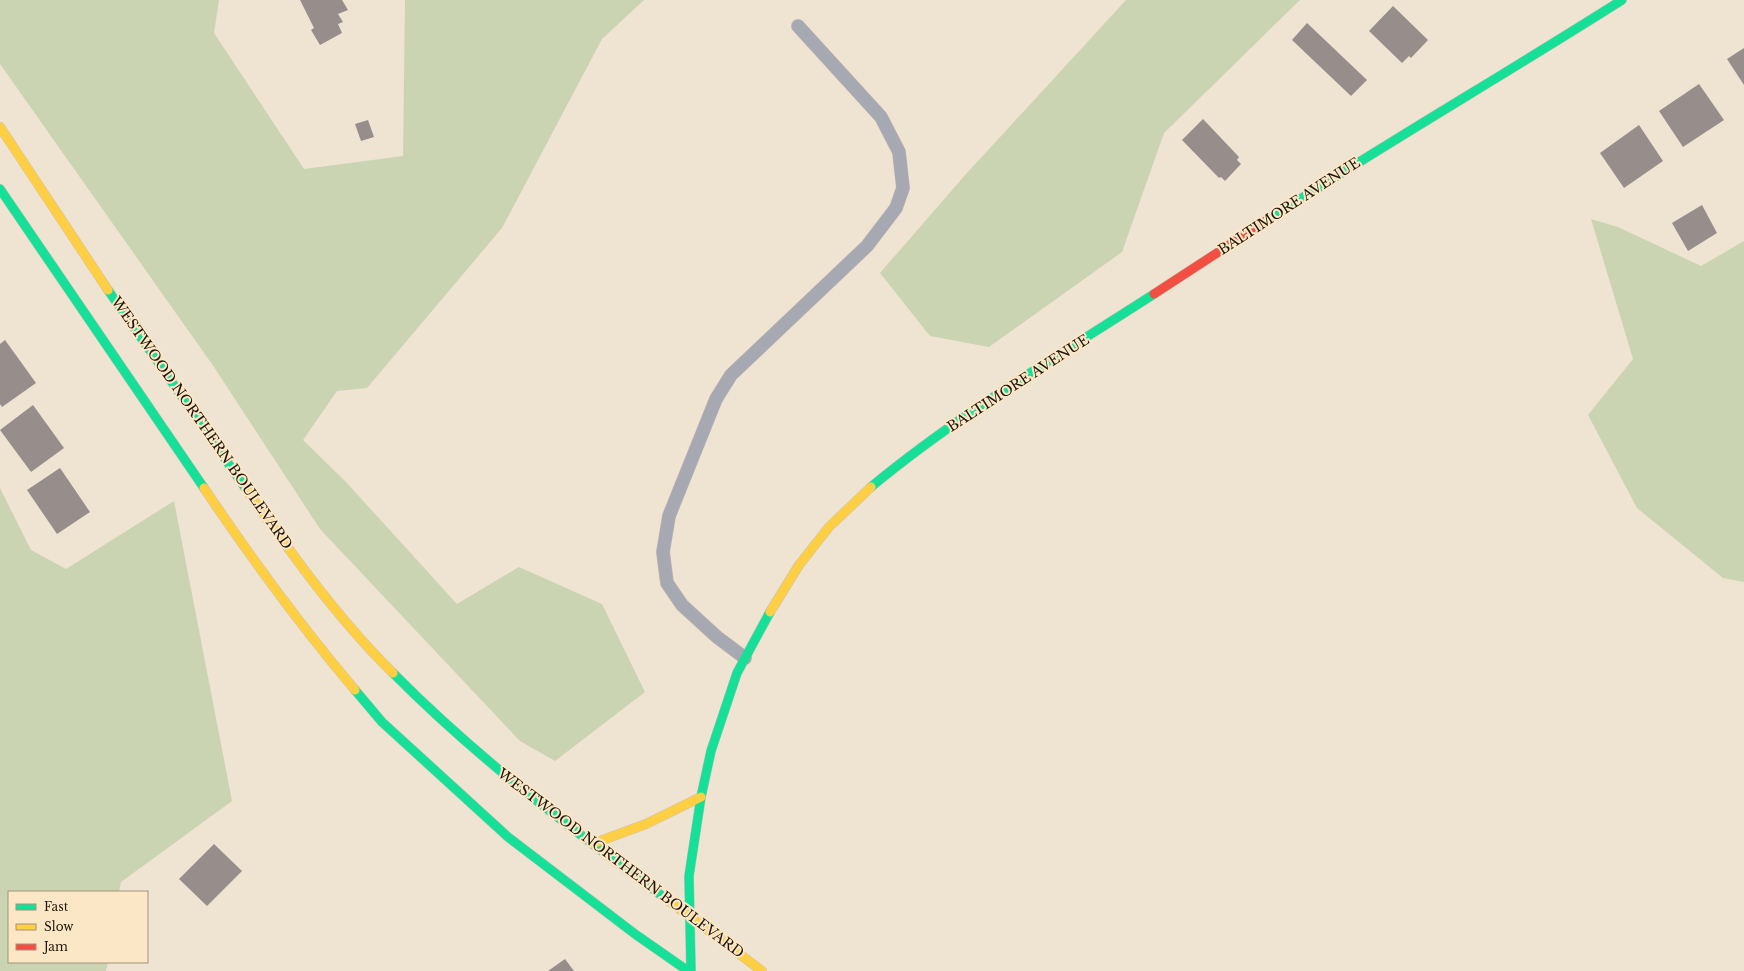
<svg xmlns="http://www.w3.org/2000/svg" width="1744" height="971" font-family="'Libre Baskerville',serif">
  <style>
    .green { fill: #cbd4b2 }
    .building { fill: #978e8c }
    .lines { fill: none; stroke-linecap: round; stroke-linejoin: round }
    .lane-casing { stroke: #cbc1b5; stroke-width: 14 }
    .fast-casing { stroke: #cbc1b5; stroke-width: 10 }
    .slow-casing { stroke: #cbc1b5; stroke-width: 10 }
    .jam-casing { stroke: #cbc1b5; stroke-width: 10 }
    .lane { stroke: #a6a8b2; stroke-width: 13 }
    .fast { stroke: #16e098; stroke-width: 9 }
    .slow { stroke: #ffcf43; stroke-width: 9 }
    .jam { stroke: #f24e42; stroke-width: 9 }
    .labels { text-anchor: middle; dominant-baseline: central; stroke-width: 4; stroke-linejoin: round; paint-order: stroke }
    .street-label { font-size: 14px; fill: #1e160b; stroke: #fbe6c6 }
  </style>
  <rect width="100%" height="100%" fill="#efe3d2"/>
  <!-- green -->
  <g class="green">
    <path d="M0,0H219L214,33L304,169L403,156L405,0H644L602,39L502,228L367,388L337,391L303,440L346,482L457,604L519,567L602,604L645,692L555,761L520,741L320,529L214,367L0,64Z"/>
    <path d="M1126,0H1300L1164,133L1122,252L989,347L930,336L880,273L966,174Z"/>
    <path d="M1591,219L1618,227L1701,266L1744,241V582L1723,578L1637,508L1588,415L1633,359Z"/>
    <path d="M0,488L31,550L66,569L174,501L232,801L121,882L119,892H9V962H108L106,971H0Z"/>
  </g>
  <!-- building -->
  <g class="building">
    <path d="M300,0H342L348,10L338,14L343,22L338,24L342,33L320,45L311,30L314,28Z"/>
    <path d="M1393,6L1428,40L1411,58L1409,56L1402,63L1369,31Z"/>
    <path d="M1307,23L1367,80L1351,96L1292,40Z"/>
    <path d="M1744,48V85L1727,59Z"/>
    <path d="M1699,84L1724,120L1683,147L1659,111Z"/>
    <path d="M1203,119L1239,157L1237,160L1241,164L1225,181L1221,177L1219,178L1182,140Z"/>
    <path d="M368,120L374,137L361,141L355,124Z"/>
    <path d="M1639,125L1663,161L1624,188L1600,153Z"/>
    <path d="M1702,205L1717,233L1688,251L1672,223Z"/>
    <path d="M5,340L36,383L2,407L0,404V344Z"/>
    <path d="M33,405L64,448L31,472L0,430Z"/>
    <path d="M60,468L90,512L57,534L27,490Z"/>
    <path d="M214,844L242,871L207,906L179,879Z"/>
    <path d="M565,959L574,971H548Z"/>
  </g>
  <g class="lines">
    <!-- lane casing -->
    <g class="lane-casing">
      <path id="lane" d="M745,658L717,637L682,605L667,583L663,552L669,516L716,399L731,375L867,246L896,208L903,188L899,152L881,117L798,26"/>
    </g>
    <!-- fast casing -->
    <g class="fast-casing">
      <g id="fast">
        <path d="M0,189L204,488"/>
        <path d="M1266,221C1383,145 1504,75 1622,0"/>
        <path d="M108,290L246,489"/>
        <path d="M871,487C959,414 1058,356 1154,294"/>
        <path d="M393,673C476,757 570,828 665,898"/>
        <path d="M355,690L382,722L508,837L635,934L688,971"/>
        <path d="M691,971L689,876L701,797L711,751L737,673L770,612"/>
      </g>
    </g>
    <!-- slow casing -->
    <g class="slow-casing">
      <g id="slow">
        <path d="M0,127L108,290"/>
        <path d="M204,488C251,558 301,626 355,690"/>
        <path d="M246,489C291,553 337,618 393,673"/>
        <path d="M770,612L799,565L829,527L871,487"/>
        <path d="M592,844L646,824L701,797"/>
        <path d="M665,898L762,971"/>
      </g>
    </g>
    <!-- jam casing -->
    <g class="jam-casing">
      <path id="jam" d="M1154,294L1266,221"/>
    </g>
    <!-- lane -->
    <use href="#lane" class="lane"/>
    <!-- fast -->
    <use href="#fast" class="fast"/>
    <!-- slow -->
    <use href="#slow" class="slow"/>
    <!-- jam -->
    <use href="#jam" class="jam"/>
  </g>
  <g class="labels">
    <!-- street labels -->
    <g class="street-label">
      <text transform="translate(1289 206) rotate(-33)">BALTIMORE AVENUE</text>
      <text transform="translate(1018 383) rotate(-33)">BALTIMORE AVENUE</text>
      <text transform="translate(202 423) rotate(55)">WESTWOOD NORTHERN BOULEVARD</text>
      <text transform="translate(621 863) rotate(37)">WESTWOOD NORTHERN BOULEVARD</text>
    </g>
  </g>
  <!-- legend -->
  <rect x="8" y="891" width="140" height="72" fill="#fbe6c6" stroke="#a3937b"/>
  <rect x="16" y="904" width="20" height="6" fill="#16e098" stroke="#a3937b"/>
  <text x="44" y="911" font-size="12" fill="#1e160b">Fast</text>
  <rect x="16" y="924" width="20" height="6" fill="#ffcf43" stroke="#a3937b"/>
  <text x="44" y="931" font-size="12" fill="#1e160b">Slow</text>
  <rect x="16" y="944" width="20" height="6" fill="#f24e42" stroke="#a3937b"/>
  <text x="44" y="951" font-size="12" fill="#1e160b">Jam</text>
</svg>
